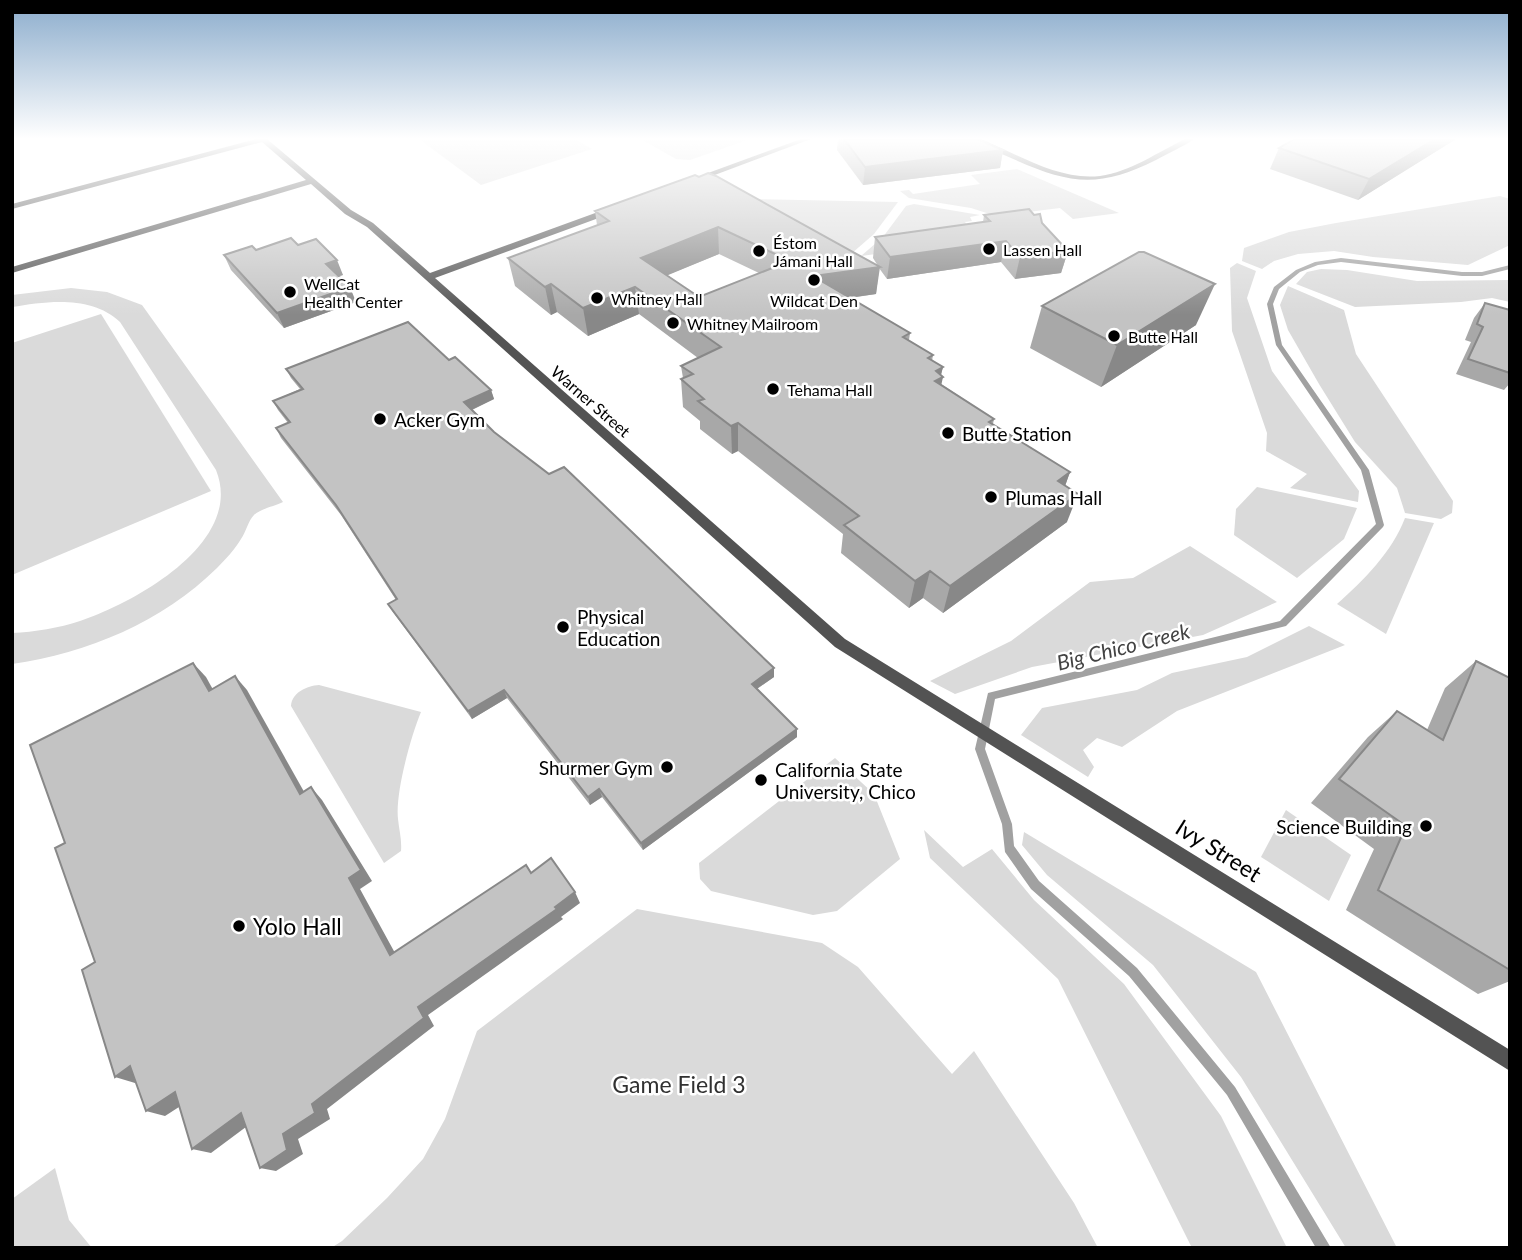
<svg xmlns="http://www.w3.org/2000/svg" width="1522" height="1260" font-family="Lato,sans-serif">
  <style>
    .green { fill: #dadada }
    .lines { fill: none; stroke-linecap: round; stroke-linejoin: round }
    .stream { fill: #a1a1a1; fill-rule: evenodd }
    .minor { fill: #535353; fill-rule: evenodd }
    .wall { fill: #a8a8a8; fill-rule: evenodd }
    .shaded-wall { fill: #888 }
    .building { fill: #c3c3c3; stroke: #888; stroke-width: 2; fill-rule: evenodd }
    .poi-dot { fill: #000; stroke: #fff; stroke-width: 2.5 }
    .labels { text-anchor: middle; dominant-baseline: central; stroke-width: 5; stroke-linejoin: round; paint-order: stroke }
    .far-poi-label { font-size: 16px; fill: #000; stroke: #fff; text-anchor: start }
    .far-street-label { font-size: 16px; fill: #000; stroke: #fff }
    .poi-label { font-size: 19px; fill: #000; stroke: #fff; text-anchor: start }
    .water-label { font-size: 21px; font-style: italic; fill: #424242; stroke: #fff }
    .near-street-label { font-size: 23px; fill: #000; stroke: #fff }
    .near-poi-label { font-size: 23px; fill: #000; stroke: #fff; text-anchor: start }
    .near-park-label { font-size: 23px; fill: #313131; stroke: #fff }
  </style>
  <rect width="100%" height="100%" fill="#fff"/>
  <!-- green -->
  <g class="green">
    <path d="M419,139H575L592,149L481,185Z"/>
    <path d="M641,139H750L690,160L676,159Z"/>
    <path d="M1017,169L1119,213L1073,219L1060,208L996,216L971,208L909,198L900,191L909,190L913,194L980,184L971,175Z"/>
    <path d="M1500,196L1510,199V245L1468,265L1373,257L1334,251L1298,254L1274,261L1262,269L1242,261L1244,248L1289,232L1336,223Z"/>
    <path d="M753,199L898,202L874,234L851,254Z"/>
    <path d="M914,204L980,215L970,217L972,221L965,222L980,240L861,256L883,237L906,206Z"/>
    <path d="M1237,263L1256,271L1247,298L1272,371L1359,491L1358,502L1290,488L1307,474L1266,451L1267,433L1232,331L1230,268Z"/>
    <path d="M1321,269L1347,270L1417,281L1510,280V302L1492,298L1461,302L1355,307L1296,284L1307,272Z"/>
    <path d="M1288,286L1344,310L1356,354L1453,501L1452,513L1441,519L1405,513L1397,488L1355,442L1319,384L1288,330L1280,305Z"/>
    <path d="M71,288L107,292L142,305L283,502C275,506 260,509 254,515C248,521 246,532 241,539C235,549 226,559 217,568C162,622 88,653 12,664V633C35,632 59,628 80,621C136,602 245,542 216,470L120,322C92,295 47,301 12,307V295Z"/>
    <path d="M101,314L211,491L12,575V343Z"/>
    <path d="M1257,487L1357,508L1344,539L1297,578L1234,535L1236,509Z"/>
    <path d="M1405,518L1434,523L1386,634L1337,604C1364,580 1392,552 1405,518Z"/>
    <path d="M1190,546L1277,602L1203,635L1032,667L955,694L930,681L1011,641L1090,582L1133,578Z"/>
    <path d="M1309,626L1345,645L1177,711L1122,747L1097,738L1083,750L1094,767L1088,777L1021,735L1042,708L1137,690L1172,673L1247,657Z"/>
    <path d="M319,685L421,712C411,736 395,793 398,819C399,830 402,839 401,851L384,863L291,706C292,692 307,686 319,685Z"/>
    <path d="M835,758L874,794L900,859L837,911L813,915L711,891L700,879L699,863Z"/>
    <path d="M1286,810L1351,855L1329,901L1261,857Z"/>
    <path d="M924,830L963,867L992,849L1034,900L1124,984L1221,1116L1287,1248H1192L1058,979L930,858Z"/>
    <path d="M1024,832L1256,972L1397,1248H1346L1241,1077L1153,965L1047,875L1022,845Z"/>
    <path d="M637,909L822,943L858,967L952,1074L974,1051L1074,1203L1098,1248H331L342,1241L387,1198L423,1159L445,1119L477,1031Z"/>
    <path d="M55,1168L69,1220L92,1248H12V1199Z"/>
  </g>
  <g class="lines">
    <!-- stream -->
    <path class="stream" d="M1341,258L1462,272H1482L1510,265V269L1482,276H1462L1341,262L1318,265L1300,272L1279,289L1273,304L1282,345L1369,470L1384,525L1383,527L1286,626L995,699L985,749L1012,824L1014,846L1039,881L1137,968L1235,1087L1331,1248H1316L1227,1095L1129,976L1031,889L1005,852L1002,824L975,749L988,693L1280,621L1376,524L1361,470L1276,345L1267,304L1274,287L1296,270L1315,262Z"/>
    <!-- minor -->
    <g class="minor">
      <path d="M256,139H267L351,210L373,223L430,273L609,208H615V212L435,278L845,639L1510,1050V1071L835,647L367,227L345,214L311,184L12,273V267L306,180L262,142L12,209V204Z"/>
      <path d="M801,139H811L696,182L689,180Z"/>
      <path d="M972,139H981C1017,154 1059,181 1100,176C1130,172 1158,152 1185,139H1194C1183,147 1168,153 1156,160C1098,189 1069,184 1011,158C998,152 983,147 972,139Z"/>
    </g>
  </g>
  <!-- wall -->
  <g class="wall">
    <path d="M838,139H977L1003,150L1000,168L863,185L837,150Z"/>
    <path d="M1295,139H1456L1358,200L1270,169L1279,148Z"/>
    <path d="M695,175L878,266L873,258L875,237L983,222L984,215L1042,223L1068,251L1061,273L1015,279L1001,262L887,279L879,268L876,294L850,298L910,333L909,340L933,355L932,361L943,367L941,375V384L994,419L993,424L1070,472L1065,486L1067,522L943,613L923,598L909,608L841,553L843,534L738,451L732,454L700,429V421L683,407L681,379L683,378L681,366L698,358L639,314L588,336L557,312L551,315L515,286L508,258L597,225L595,211ZM719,254L759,273L699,297L667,275Z"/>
    <path d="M298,245L343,275L339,276L356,302L284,328L231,270L224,255L256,250Z"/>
    <path d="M1485,303L1510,310V383L1504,390L1456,374L1471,342L1465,340L1474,318Z"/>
    <path d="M1042,306L1196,325L1101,387L1030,348Z"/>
    <path d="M449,360L491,390L494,399L472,410L494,432L774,677L757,689L797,729V737L643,850L602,797L590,805L507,698L472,719L393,612L388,604L396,600L341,515L281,438L276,428L288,423L278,410L273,401L300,389L291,378L286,369Z"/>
    <path d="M1476,661L1510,678V981L1478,994L1346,910L1374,849L1311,803L1368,737L1397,711L1427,730L1445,688Z"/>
  </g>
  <!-- shaded-wall -->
  <g class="shaded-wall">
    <path d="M1435,139H1456L1358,200L1369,179Z"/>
    <path d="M1003,150L1000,168L863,185L865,167Z"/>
    <path d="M718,227L719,254L644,285L641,258Z"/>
    <path d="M1006,241L1001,262L887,279L890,257Z"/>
    <path d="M1068,251L1061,273L1015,279L1020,257Z"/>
    <path d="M337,260L343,275L333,278L326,264Z"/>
    <path d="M880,267L876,294L811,303L813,276Z"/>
    <path d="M551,284L557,312L551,315L545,287Z"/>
    <path d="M1215,284L1196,325L1101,387L1117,345Z"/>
    <path d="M350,287L356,302L284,328L277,313Z"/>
    <path d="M635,287L639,314L588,336L583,308Z"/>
    <path d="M943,367L940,378L943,377L937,405L936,371Z"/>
    <path d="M491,390L494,399L467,412L464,402Z"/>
    <path d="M738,423V451L732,454L731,426Z"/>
    <path d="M1070,472L1060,500L1058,481Z"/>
    <path d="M1078,494L1067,522L943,613L950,586Z"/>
    <path d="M930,571L923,598L909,608L915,581Z"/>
    <path d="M193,663L206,677L221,704L209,691Z"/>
    <path d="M774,668V677L752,692V684Z"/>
    <path d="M235,676L247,690L312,806L300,794Z"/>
    <path d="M504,690L507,698L472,719L468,711Z"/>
    <path d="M797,729V737L643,850L641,843Z"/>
    <path d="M311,787L322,800L372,881L360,889L401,964L390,955L349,878Z"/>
    <path d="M599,789L602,797L590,805L588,797Z"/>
    <path d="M575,892L580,903L561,917L563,919L428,1015L434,1026L327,1109L330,1119L298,1139L303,1154L276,1171L260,1168L283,1134L312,1104L418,1007Z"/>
    <path d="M130,1066L150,1073L135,1083L115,1077Z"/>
    <path d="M175,1092L193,1098L165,1116L146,1111Z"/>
    <path d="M241,1113L258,1118L211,1153L192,1149Z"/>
  </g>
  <!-- building -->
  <g class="building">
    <path d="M844,139H977L1003,150L865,167Z"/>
    <path d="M1295,139H1435L1369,179L1279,148Z"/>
    <path d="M708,173L716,176L880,267L813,276L910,333L903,337L933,355L928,358L943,367L936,371L943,377L935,381L994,419L989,422L1070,472L1058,481L1078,494L950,586L930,571L915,581L844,525L859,516L738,423L731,426L698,401L704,399L681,379L693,374L681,366L721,347L635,287L583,308L551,284L545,287L508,258L609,221L595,211L695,175L699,177ZM718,227L790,261L699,297L641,258Z"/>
    <path d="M1029,209L1034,215L1040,214L1042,223L1068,251L1020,257L1006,241L890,257L875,237L990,221L984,215Z"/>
    <path d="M291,238L298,245L316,239L337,260L326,264L350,287L277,313L224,255L252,246L256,250Z"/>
    <path d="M1139,252H1144L1215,284L1117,345L1042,306Z"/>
    <path d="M1485,303L1510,310V373L1468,359L1483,327L1477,324Z"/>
    <path d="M408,322L449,360L455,357L491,390L464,402L494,432L549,474L564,467L774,668L752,684L797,729L641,843L599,789L588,797L504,690L468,711L388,604L397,599L336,505L276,428L290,422L273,401L303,389L286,369Z"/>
    <path d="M1476,661L1510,678V970L1378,890L1406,826L1339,779L1397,711L1443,740Z"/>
    <path d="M193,663L209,691L235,676L300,794L311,787L361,870L349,878L390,955L526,865L531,873L551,858L575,892L555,907L557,909L418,1007L424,1018L312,1104L315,1113L283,1134L287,1150L260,1168L241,1113L192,1149L175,1092L146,1111L130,1066L115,1077L82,970L95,962L55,848L65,843L30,745Z"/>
  </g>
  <!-- sky -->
  <linearGradient id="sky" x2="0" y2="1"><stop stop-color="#8baccc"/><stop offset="0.44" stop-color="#fff"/><stop offset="1" stop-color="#fff" stop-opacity="0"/></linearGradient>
  <rect width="1522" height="315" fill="url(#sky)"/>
  <!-- markers -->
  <g class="poi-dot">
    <circle cx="989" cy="249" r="7"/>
    <circle cx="759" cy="251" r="7"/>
    <circle cx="814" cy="280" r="7"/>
    <circle cx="290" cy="292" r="7"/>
    <circle cx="597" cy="298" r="7"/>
    <circle cx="673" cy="323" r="7"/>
    <circle cx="1114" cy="336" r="7"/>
    <circle cx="773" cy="389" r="7"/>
    <circle cx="380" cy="419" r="7"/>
    <circle cx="948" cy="433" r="7"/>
    <circle cx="991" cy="497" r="7"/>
    <circle cx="563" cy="627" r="7"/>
    <circle cx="667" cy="767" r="7"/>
    <circle cx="761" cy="780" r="7"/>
    <circle cx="1426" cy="826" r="7"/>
    <circle cx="239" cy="926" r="7"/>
  </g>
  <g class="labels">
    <!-- far-poi labels -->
    <g class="far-poi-label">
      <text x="773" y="242">Éstom<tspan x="773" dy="18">Jámani Hall</tspan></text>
      <text x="1003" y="249">Lassen Hall</text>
      <text x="304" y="283">WellCat<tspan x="304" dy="18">Health Center</tspan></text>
      <text x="611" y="298">Whitney Hall</text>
      <text x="814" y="300" text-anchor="middle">Wildcat Den</text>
      <text x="687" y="323">Whitney Mailroom</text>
      <text x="1128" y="336">Butte Hall</text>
      <text x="787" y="389">Tehama Hall</text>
    </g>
    <!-- far-street labels -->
    <g class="far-street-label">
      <text transform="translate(591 401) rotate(41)">Warner Street</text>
    </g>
    <!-- poi labels -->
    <g class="poi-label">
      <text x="394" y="419">Acker Gym</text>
      <text x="962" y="433">Butte Station</text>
      <text x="1005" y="497">Plumas Hall</text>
      <text x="577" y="616">Physical<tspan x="577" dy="22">Education</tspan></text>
      <text x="653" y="767" text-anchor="end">Shurmer Gym</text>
      <text x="775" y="769">California State<tspan x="775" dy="22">University, Chico</tspan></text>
      <text x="1412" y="826" text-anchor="end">Science Building</text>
    </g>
    <!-- water labels -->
    <g class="water-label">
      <text transform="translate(1123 646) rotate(-14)">Big Chico Creek</text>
    </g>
    <!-- near-street labels -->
    <g class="near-street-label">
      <text transform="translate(1219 850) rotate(32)">Ivy Street</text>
    </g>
    <!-- near-poi labels -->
    <g class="near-poi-label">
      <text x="253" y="926">Yolo Hall</text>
    </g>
    <!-- near-park labels -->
    <g class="near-park-label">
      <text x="679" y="1084">Game Field 3</text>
    </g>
  </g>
  <!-- border -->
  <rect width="1522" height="1260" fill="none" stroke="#000000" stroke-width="28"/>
</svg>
